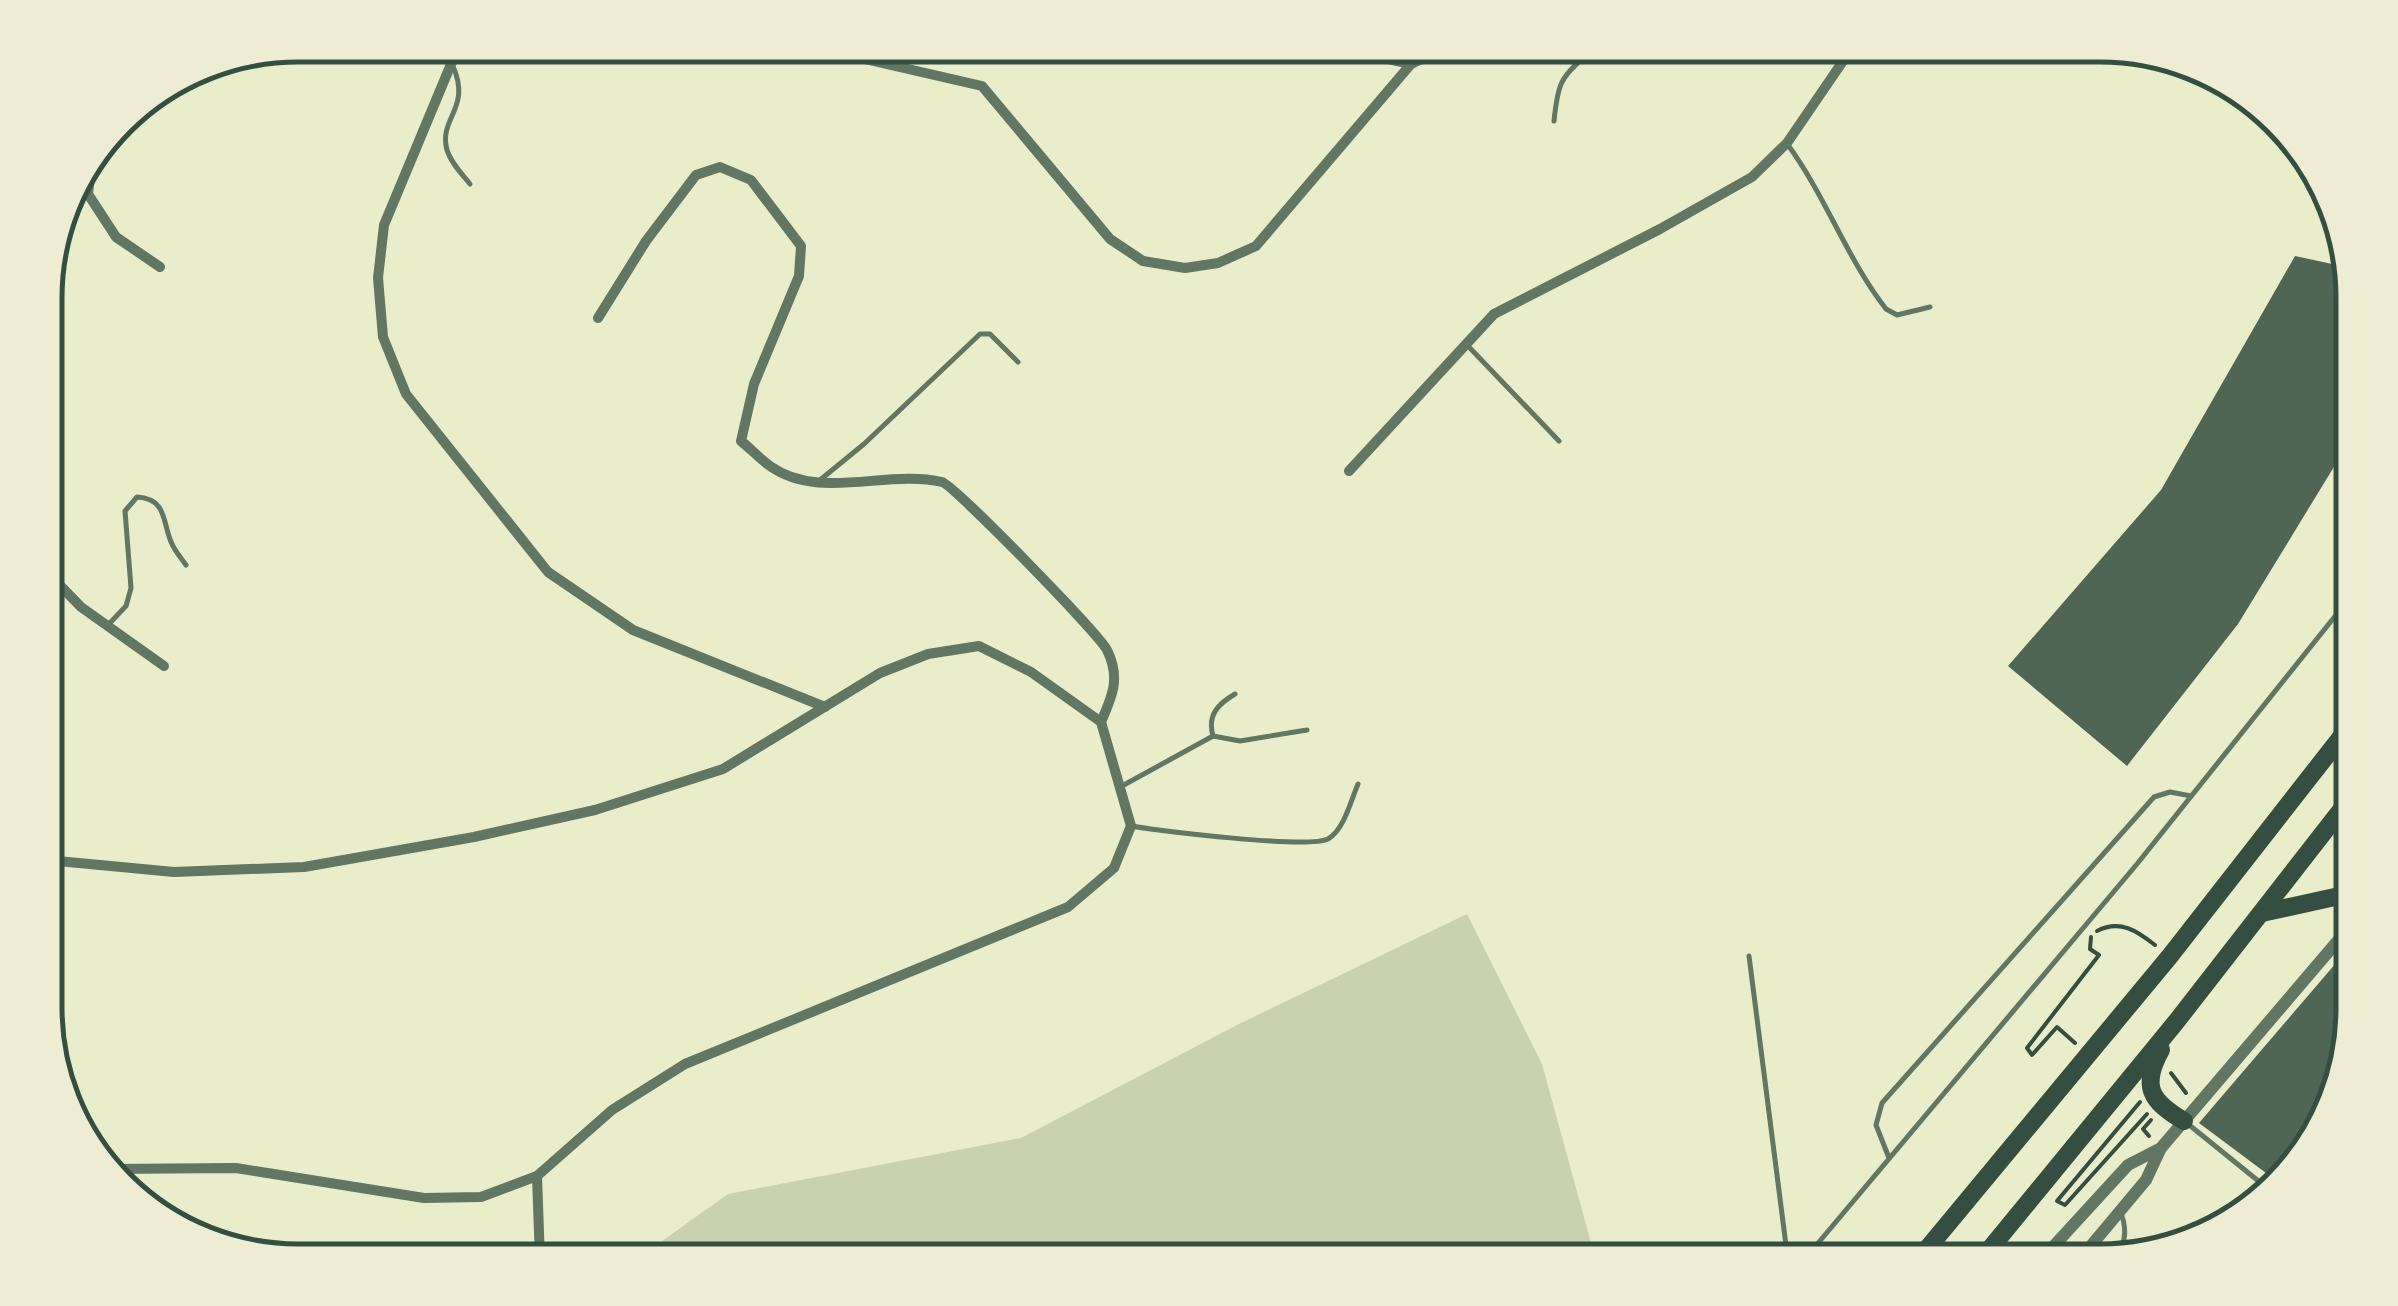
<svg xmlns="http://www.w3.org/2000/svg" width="2398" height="1306" font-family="'Fira Sans',sans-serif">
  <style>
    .green { fill: #cad2ad }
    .building { fill: #4f6655 }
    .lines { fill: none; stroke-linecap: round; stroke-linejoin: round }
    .path { stroke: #344e41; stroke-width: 4 }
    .service { stroke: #617663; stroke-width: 5 }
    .minor { stroke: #617663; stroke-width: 10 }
    .tertiary { stroke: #617663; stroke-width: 12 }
    .motorway { stroke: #344e41; stroke-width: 18 }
    .rim { fill: none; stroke: #344e41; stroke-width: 5 }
  </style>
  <rect width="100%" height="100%" fill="#e9edc9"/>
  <!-- green -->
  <path class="green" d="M1467,914L1542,1064L1596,1261H634L728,1194L1021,1138L1237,1025Z"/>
  <!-- building -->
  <g class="building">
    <path d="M2295,256L2351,268V439L2238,624L2127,766L2008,666L2161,490Z"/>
    <path d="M2342,956L2353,965V1008L2327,1120L2274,1179L2199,1123Z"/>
  </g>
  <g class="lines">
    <!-- path -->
    <g class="path">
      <path d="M2097,931C2120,919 2137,931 2155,945"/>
      <path d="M2075,1043L2057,1027L2032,1055L2027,1048L2099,955L2090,949L2091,937"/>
      <path d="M2171,1073L2186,1093"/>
      <path d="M2140,1102L2057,1201L2065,1205L2147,1114"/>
      <path d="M2149,1136L2143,1129L2151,1120"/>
    </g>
    <!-- service -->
    <g class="service">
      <path d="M452,64C473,109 438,117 447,150C451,163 462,174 470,184"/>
      <path d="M1554,121C1559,72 1564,79 1595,45"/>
      <path d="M1788,145C1826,197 1847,259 1886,309L1897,315L1930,307"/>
      <path d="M1468,346L1559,441"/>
      <path d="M820,480L864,444L980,334H990L1018,362"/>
      <path d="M108,625L126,606L131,588L125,511L137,497C168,499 162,523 172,544C175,551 181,558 186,565"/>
      <path d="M1235,694C1218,704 1207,715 1213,736L1240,741L1307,730"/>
      <path d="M1122,786L1213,736"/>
      <path d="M1131,826C1162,831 1306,849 1328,839C1344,830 1351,800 1358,784"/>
      <path d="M1749,956L1788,1261"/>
      <path d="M2188,1124L2267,1188"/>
      <path d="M1889,1158L1876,1125L1882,1103L2154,797L2170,792L2191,796"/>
      <path d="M2110,1260C2126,1248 2128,1232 2121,1213"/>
      <path d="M1803,1261L2137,864L2352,595"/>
    </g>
    <!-- minor -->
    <g class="minor">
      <path d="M459,45L384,225L378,278L383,337L406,394L548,572L633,630L825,707"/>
      <path d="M1325,45L1411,64L1437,52L1487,45"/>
      <path d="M856,57L982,86L1110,239L1143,261L1185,268L1218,263L1256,246L1411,64"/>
      <path d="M92,160L88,194L116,237L160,267"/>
      <path d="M598,318L646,241L696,175L720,167L751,180L801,246L799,276L754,384L741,441C751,449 760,459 770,466C819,501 887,469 942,482C954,485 1099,634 1107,650C1121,678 1112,697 1101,722"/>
      <path d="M1349,471L1494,314L1660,229L1752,177L1787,143L1854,45"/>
      <path d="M46,571L81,607L164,666"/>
      <path d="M47,860L174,872L304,867L474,837L595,810L723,769L880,673L928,654L979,646L1031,672L1101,722"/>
      <path d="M107,1169L236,1168L424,1198L481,1197L537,1176L612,1110L685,1064L1068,907L1114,868L1131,826L1101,722"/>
      <path d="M537,1176L540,1261"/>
    </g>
    <!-- tertiary -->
    <g class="tertiary">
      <path d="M2079,1260L2146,1180L2161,1148L2353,923"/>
      <path d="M2040,1261L2128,1165L2161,1148"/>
    </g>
    <!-- motorway -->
    <g class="motorway">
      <path d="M2262,913L2353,893"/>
      <path d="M2161,1050C2141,1086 2150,1101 2184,1121"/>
      <path d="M1917,1261L2170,956L2352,723"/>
      <path d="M1980,1261L2176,1022L2352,796"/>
    </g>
  </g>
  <!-- crop -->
  <path d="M0 0H2398V1306H0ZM298 62H2100A236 236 0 0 1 2336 298V1008A236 236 0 0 1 2100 1244H298A236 236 0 0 1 62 1008V298A236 236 0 0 1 298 62Z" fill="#eeecd3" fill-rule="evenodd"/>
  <path class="rim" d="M298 62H2100A236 236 0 0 1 2336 298V1008A236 236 0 0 1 2100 1244H298A236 236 0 0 1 62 1008V298A236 236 0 0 1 298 62Z"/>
</svg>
